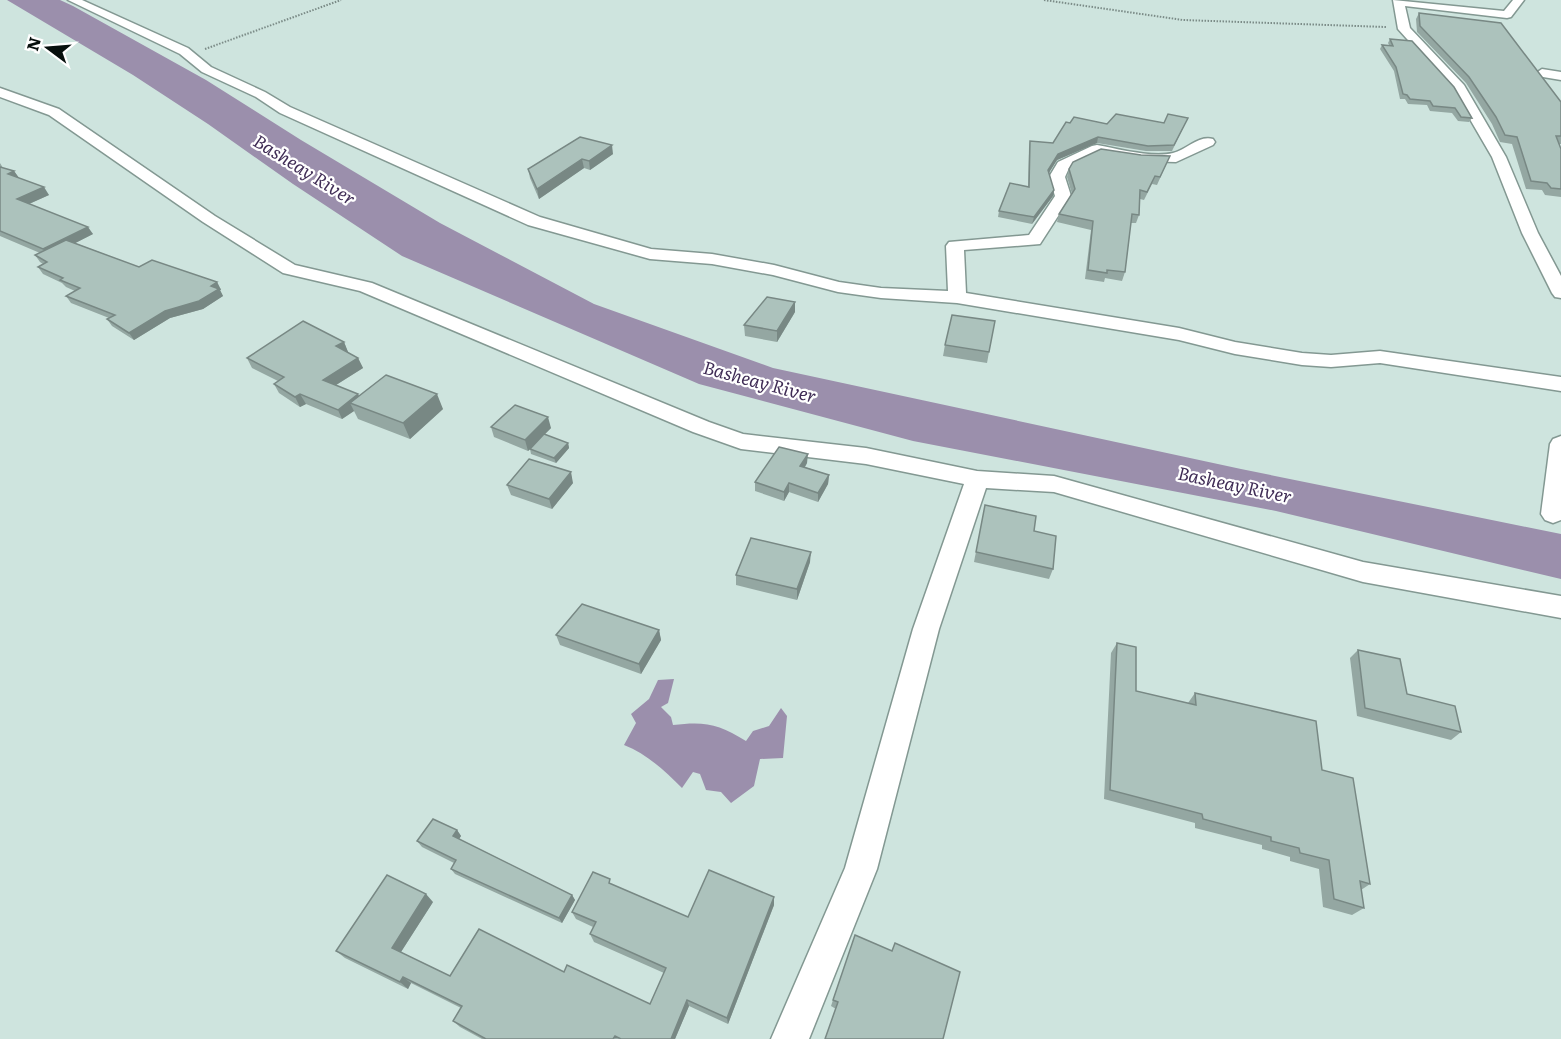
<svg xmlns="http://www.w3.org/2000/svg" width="1561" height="1039" font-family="Literata,serif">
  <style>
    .water { fill: #9b8fac }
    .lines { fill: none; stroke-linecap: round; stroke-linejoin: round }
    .street-casing { stroke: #839892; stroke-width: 3 }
    .path { stroke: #7b8b87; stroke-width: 2; stroke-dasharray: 1.5 1.5; stroke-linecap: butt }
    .street { fill: #fff; fill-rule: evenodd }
    .wall { fill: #94a7a2 }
    .shaded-wall { fill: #788884 }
    .building { fill: #acc2bc; stroke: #788884; stroke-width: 1.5 }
    .labels { text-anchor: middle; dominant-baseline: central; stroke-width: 4.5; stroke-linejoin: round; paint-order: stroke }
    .water-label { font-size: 18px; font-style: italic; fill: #402d56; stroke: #fff }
  </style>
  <rect width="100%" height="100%" fill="#cee4de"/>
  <!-- water -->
  <g class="water">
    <path d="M7,0H60L73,6L206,80L301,140L440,223L594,304L773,368L1241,469L1561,534V579L1276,511L913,441L699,384L402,256L293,184L208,124L133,75Z"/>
    <path d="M674,679L668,703L661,707L671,717L673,725C705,721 719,724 746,741L753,731L769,726L781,708L787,716L783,758L760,759L754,786L731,803L721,792L706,790L700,774L693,772L682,788C665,771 647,754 624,745L636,723L631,714L649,699L658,680Z"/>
  </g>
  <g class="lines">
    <!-- street casing -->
    <g class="street-casing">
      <g id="street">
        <path d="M68,0H82L188,48L211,67L265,92L290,107L540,217L651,249L712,254L774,265L839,282L881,288L948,291L946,246L949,242L1029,235L1055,196L1049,177L1058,162L1092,146L1097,145C1119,149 1152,158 1173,153C1187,150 1198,135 1213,139L1215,142L1213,145L1176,162L1139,161L1099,154L1069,168L1065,177L1071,196L1040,244L964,250L966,293L1179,328L1235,342L1302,353L1331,355L1380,351L1561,377V391L1380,363L1331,367L1302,365L1235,354L1179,340L957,303L881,298L838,292L773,275L712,264L650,259L528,225L280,113L256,97L202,72L180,54Z"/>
        <path d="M1393,0L1504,11L1513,0H1524L1511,17L1507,18L1405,6L1410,28L1464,85L1506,157L1538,233L1561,276V298L1555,297L1552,293L1522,233L1492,157L1453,90L1398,29Z"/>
        <path d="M1542,69L1561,72V80L1537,76L1536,73Z"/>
        <path d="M0,88L59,109L215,216L295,265L372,283L709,422L743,434L866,448L977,471L1054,476L1363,562L1561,596V618L1363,582L1054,492L986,488L939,629L877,869L809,1039H771L845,868L913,629L964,484L866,464L741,449L693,432L360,291L283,273L203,222L49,115L0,97Z"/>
        <path d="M1561,436V520L1553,523L1545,520L1541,514L1550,444L1553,439Z"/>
      </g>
    </g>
    <!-- path -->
    <g class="path">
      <path d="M1044,0L1183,20L1386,27"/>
      <path d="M205,49L341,0"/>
    </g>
    <!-- street -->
    <use href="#street" class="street"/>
  </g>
  <!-- wall -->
  <g class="wall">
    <path d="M1419,13L1561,102V144H1559L1561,149V197L1545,195L1542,190L1526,189L1512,144L1500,142L1492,124L1466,83L1417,32L1416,19Z"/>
    <path d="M1390,39L1472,118L1469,122L1458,121L1452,113L1430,111L1427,105L1408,104L1405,99H1400L1394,71L1380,49L1382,45H1389L1388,43Z"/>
    <path d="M1188,118L1172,151H1146L1097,143L1057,160L1049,172L1053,196L1032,224L998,217L999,211L1028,187L1029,147L1030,141L1053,143L1070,123H1164Z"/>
    <path d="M580,137L613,154L590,170L584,168L539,199L530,178L528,169Z"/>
    <path d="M1141,155L1170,156L1157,185L1152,184L1144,200L1140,199L1139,215L1136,223H1131L1125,272L1122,281L1105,278L1104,282L1085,279L1091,230L1057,222L1059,214L1072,194L1067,177L1069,169Z"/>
    <path d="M0,163L3,168L14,171L19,178L49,195L29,204L93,234L75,243L139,267L217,282L221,290H220L223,296L203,309L170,318L134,340L112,326L107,319L109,318L71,303L66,296L75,291L66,287L62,283L43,274L38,267L43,264L40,262L35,255L40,253L0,236Z"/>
    <path d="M795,312L777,342L745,336L744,325Z"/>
    <path d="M344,342L348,352H347L358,358L363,368L336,385L359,396L443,409L410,439L358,419L354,411L342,419L306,404L300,407L279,393L274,384L278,381L252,368L247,358Z"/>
    <path d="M945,345L989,352L987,363L943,356Z"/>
    <path d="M491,427L551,428L544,435L568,443L569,448L556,463L531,454L530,449L533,446L528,451L494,437Z"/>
    <path d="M807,463L805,467L829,475L828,484L818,502L789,492L784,501L755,491V482Z"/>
    <path d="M573,483L552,509L511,495L507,485Z"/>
    <path d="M985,505L1053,569L1049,579L974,562Z"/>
    <path d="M810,562L797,600L736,585V575Z"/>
    <path d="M659,630L661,640L641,674L560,645L556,635Z"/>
    <path d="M1117,643L1136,691L1188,703L1195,693L1322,770L1370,884L1361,890L1364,908L1352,915L1323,907L1319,869L1290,861V857L1262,849V845L1195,828V823L1104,799L1111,653Z"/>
    <path d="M1358,650L1407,694L1461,732L1451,740L1357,716L1350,658Z"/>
    <path d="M457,830L461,836L459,839L572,895L575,900L562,923L455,874L451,869L454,863L422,847L417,841Z"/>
    <path d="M613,885L688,917L774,905L728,1024L689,1006L675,1039H482L460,1027L453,1021L461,1008L411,983L408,989L345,958L336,951L433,902L401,952L450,976L564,972L650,1004L664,973L594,942L590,934L593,927L576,919L572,912Z"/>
    <path d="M833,1000L943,1039L836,1009L831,1006Z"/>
  </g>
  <!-- shaded-wall -->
  <g class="shaded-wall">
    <path d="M1098,137L1097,143L1057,160L1047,176L1048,170L1058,154Z"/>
    <path d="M612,145L613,154L590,170L589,161Z"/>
    <path d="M582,159L584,168L539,199L537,189Z"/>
    <path d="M14,171L19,178L8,174Z"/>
    <path d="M44,187L49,195L22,207L17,199Z"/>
    <path d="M1054,190L1053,196L1032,224L1034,217Z"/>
    <path d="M88,227L93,234L48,257L43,249Z"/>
    <path d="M217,282L221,290H220L223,296L203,309L170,318L134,340L129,333L165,311Z"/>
    <path d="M795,302V312L777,342V331Z"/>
    <path d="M344,342L348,352L341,356L336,346Z"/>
    <path d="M358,358L363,368L328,390L323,380Z"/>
    <path d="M300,394L306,404L300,407L295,397Z"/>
    <path d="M358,394L363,404L350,403L354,411L342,419L338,410Z"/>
    <path d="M437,394L443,409L410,439L403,423Z"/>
    <path d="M548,417L551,428L528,451L525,440Z"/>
    <path d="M568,443L569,448L556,463L554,458Z"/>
    <path d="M808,454L807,463L800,475V466Z"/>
    <path d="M571,472L573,483L552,509L549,499Z"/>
    <path d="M829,475L828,484L818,502V493Z"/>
    <path d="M789,483V492L784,501V492Z"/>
    <path d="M811,552L810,562L797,600V589Z"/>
    <path d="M659,630L661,640L641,674L639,664Z"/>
    <path d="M457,830L461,836L457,842L453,836Z"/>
    <path d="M426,894L433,902L399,955L392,948Z"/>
    <path d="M572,895L575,900L562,923L559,918Z"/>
    <path d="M774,897V905L728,1024L727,1018Z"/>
    <path d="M403,977L411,983L408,989L400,982Z"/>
    <path d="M687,1000L689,1006L675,1039H671Z"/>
  </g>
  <!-- building -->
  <g class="building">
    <path d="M1419,13L1501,23L1561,102V136H1556L1561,149V189L1551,188L1547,183L1531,181L1517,137L1505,135L1496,117L1469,77L1420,26Z"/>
    <path d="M1390,39L1412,41L1454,87L1472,118L1461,117L1455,108L1433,106L1430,101L1410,99L1407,95L1403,94L1396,67L1382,45L1393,46Z"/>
    <path d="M1116,114L1164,123L1168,114L1188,118L1174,145L1148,146L1098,137L1058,154L1048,170L1054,190L1034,217L999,211L1010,183L1029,187L1030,141L1053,143L1066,122L1070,123L1074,117L1107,124Z"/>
    <path d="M580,137L612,145L589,161L582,159L537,189L528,169Z"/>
    <path d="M1101,149L1141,155L1170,156L1160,177L1155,176L1147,192L1140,190L1139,215L1132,214L1125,272L1107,270V273L1088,270L1093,221L1059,214L1075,189L1069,169L1073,162Z"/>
    <path d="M0,167L14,171L8,174L44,187L17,199L88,227L43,249L0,231Z"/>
    <path d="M66,240L139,267L152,260L217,282L211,286L219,289L199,301L165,311L129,333L107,319L115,315L66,296L80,288L60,280L63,278L38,267L47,262L35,255Z"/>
    <path d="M767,297L795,302L777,331L744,325Z"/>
    <path d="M952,315L995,321L989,352L945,345Z"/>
    <path d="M303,321L344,342L336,346L358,358L323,380L358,394L338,410L300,394L295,397L274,384L284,377L247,358Z"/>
    <path d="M386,375L437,394L403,423L350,403Z"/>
    <path d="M515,405L548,417L525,440L491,427Z"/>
    <path d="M544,434L568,443L554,458L530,449Z"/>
    <path d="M779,447L808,454L800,466L829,475L818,493L789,483L784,492L755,482Z"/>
    <path d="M529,459L571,472L549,499L507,485Z"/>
    <path d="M985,505L1036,516L1034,531L1056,536L1053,569L976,552Z"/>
    <path d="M751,538L811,552L797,589L736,575Z"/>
    <path d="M582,604L659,630L639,664L556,635Z"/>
    <path d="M1117,643L1136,647V691L1196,705L1195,693L1316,721L1322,770L1353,778L1370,884L1360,881L1364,908L1334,899L1329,860L1300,853L1299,848L1271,841V837L1203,819L1202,814L1110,790Z"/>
    <path d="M1358,650L1400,659L1407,694L1455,706L1461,732L1365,708Z"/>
    <path d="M433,819L457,830L453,836L572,895L559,918L451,869L456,860L417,841Z"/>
    <path d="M709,870L774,897L727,1018L687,1000L671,1039H621L615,1036L613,1039H486L453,1021L462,1006L403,977L400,982L336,951L387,875L426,894L392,948L450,976L479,929L564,972L567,965L650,1004L666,968L590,934L596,922L572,912L593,872L610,879L609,883L688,917Z"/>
    <path d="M855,935L892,951L895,943L960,972L943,1039H825L838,1002L833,1000Z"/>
  </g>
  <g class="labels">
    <!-- water labels -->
    <g class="water-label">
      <text transform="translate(305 169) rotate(32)">Basheay River</text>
      <text transform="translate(760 381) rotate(15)">Basheay River</text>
      <text transform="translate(1235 484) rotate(12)">Basheay River</text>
    </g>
  </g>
  <!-- north arrow -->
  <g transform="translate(48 48) rotate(286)" stroke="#ffffff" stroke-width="4.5" paint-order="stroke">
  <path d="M0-4.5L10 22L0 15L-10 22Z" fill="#070f0d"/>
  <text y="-9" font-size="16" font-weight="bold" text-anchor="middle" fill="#070f0d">N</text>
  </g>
</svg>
